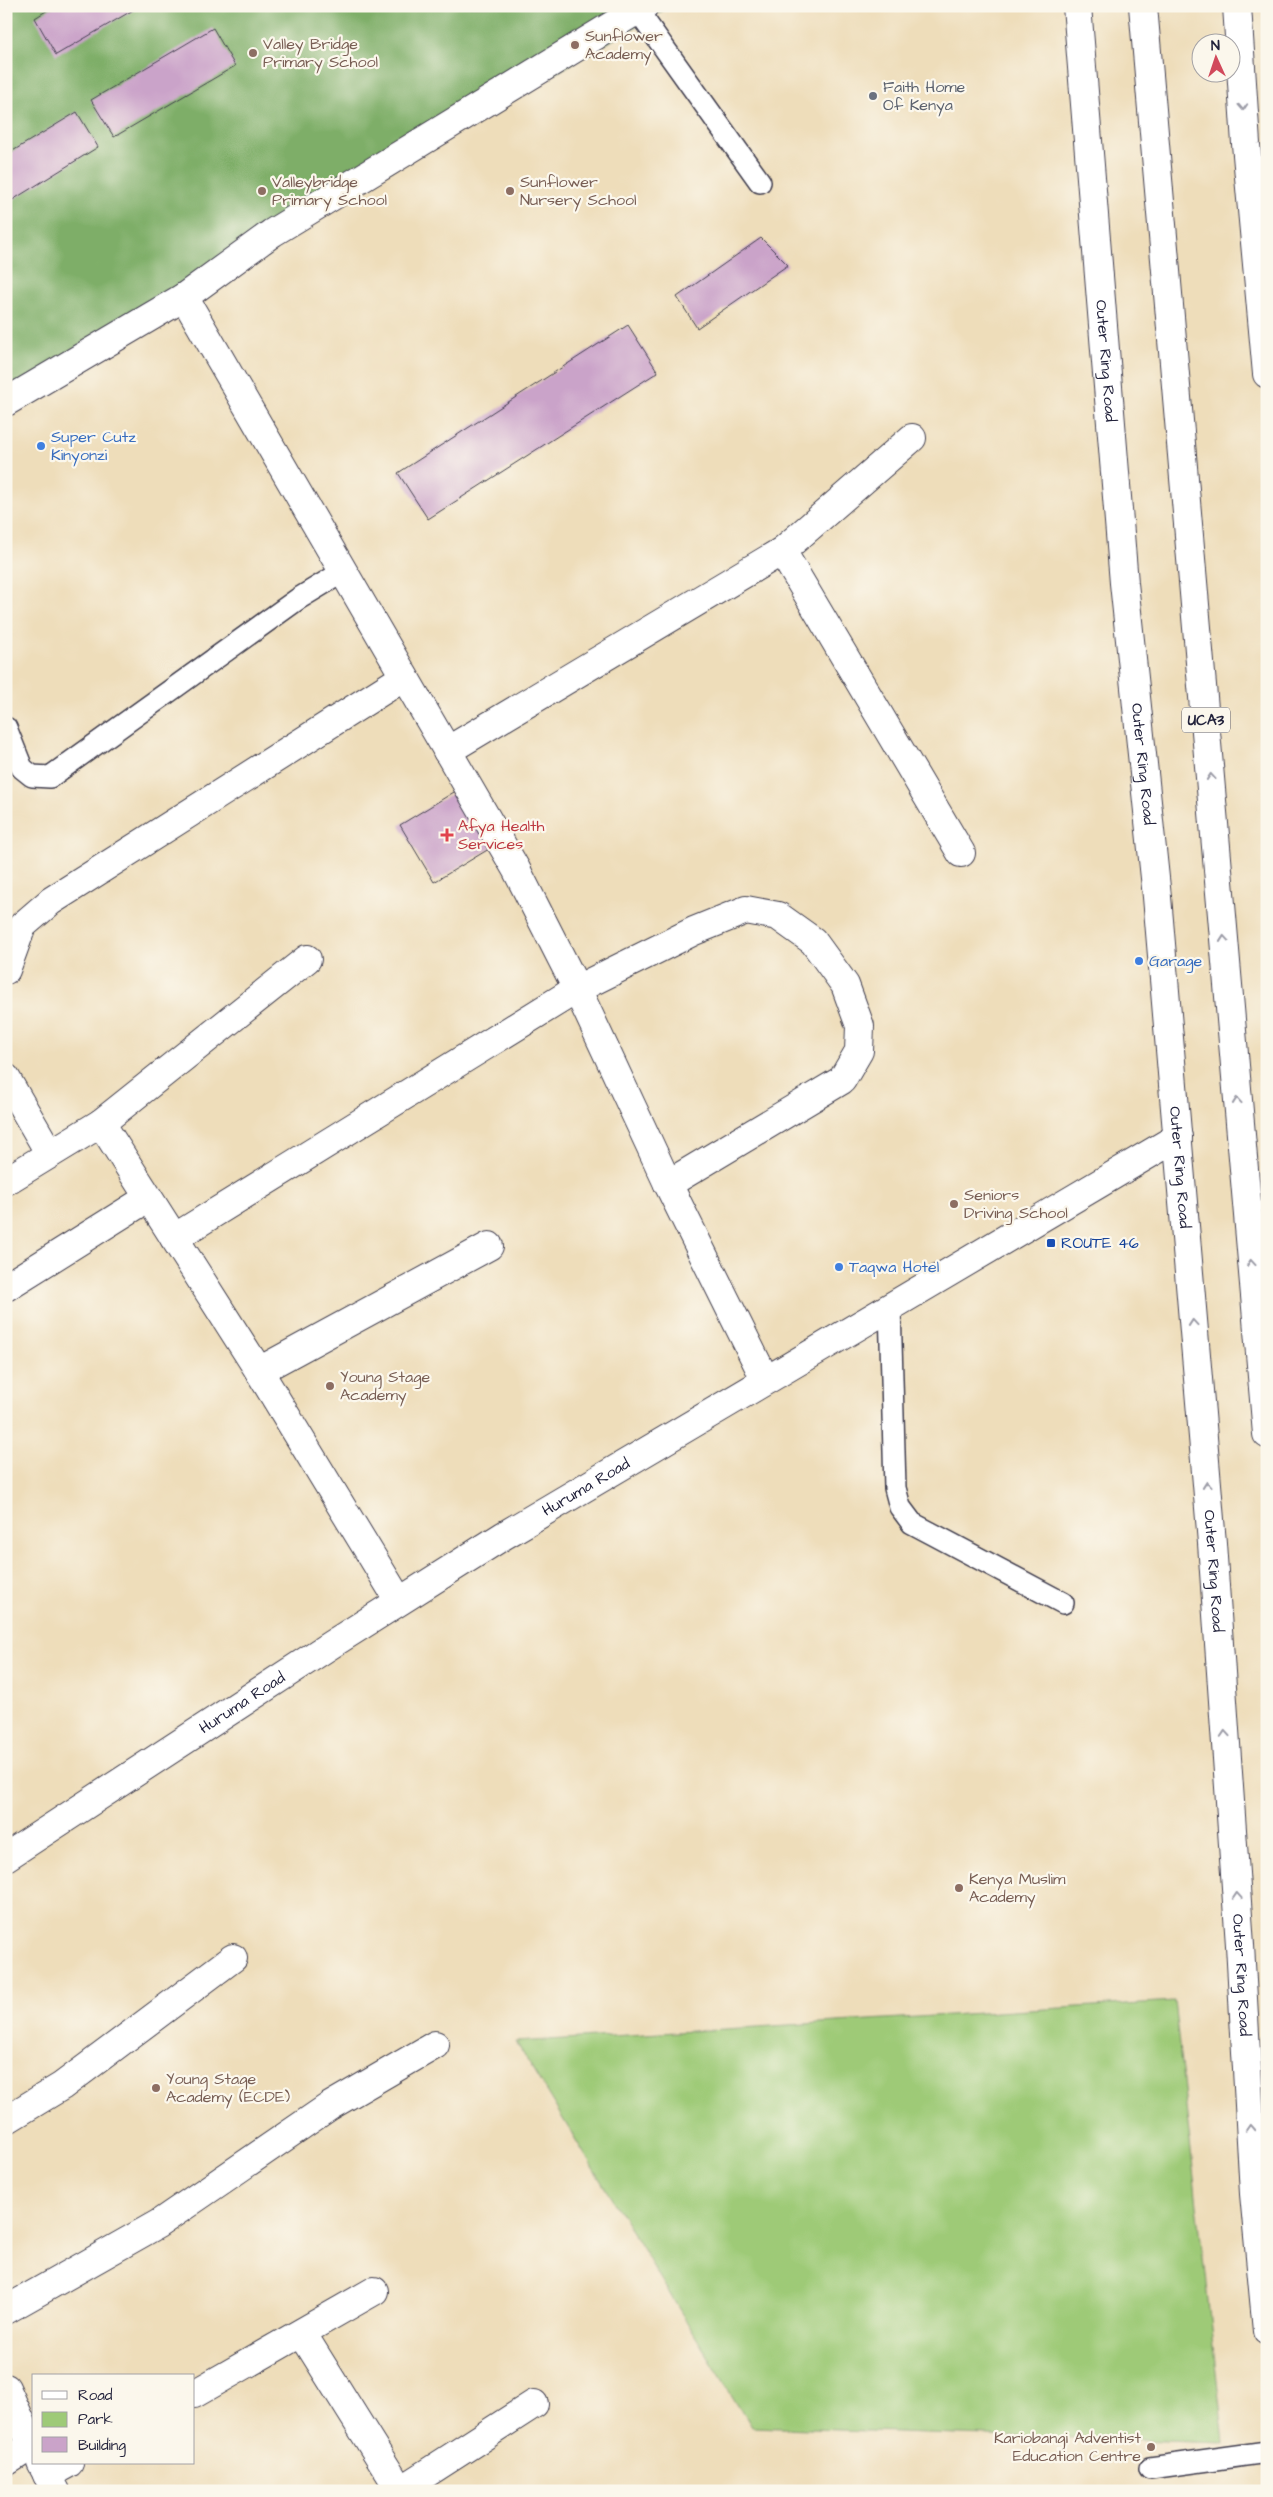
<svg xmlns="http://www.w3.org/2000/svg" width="1273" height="2497" font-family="'Architects Daughter',sans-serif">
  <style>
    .green { fill: #9eca77; stroke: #607659 }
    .forest { fill: #7eae68; stroke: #506852 }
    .building { fill: #caa3c9 }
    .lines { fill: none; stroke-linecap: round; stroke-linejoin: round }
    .service-casing { stroke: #413e4e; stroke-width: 24 }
    .minor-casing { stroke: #413e4e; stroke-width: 30 }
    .secondary-casing { stroke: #413e4e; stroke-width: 30 }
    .primary-casing { stroke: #413e4e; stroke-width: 30 }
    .service { stroke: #fff; stroke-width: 21 }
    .minor { stroke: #fff; stroke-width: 28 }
    .secondary { stroke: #fff; stroke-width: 28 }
    .primary { stroke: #fff; stroke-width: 28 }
    .oneway { stroke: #9c9ca7 }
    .education-dot { fill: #8d6e63; stroke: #fbf7ec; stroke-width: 2 }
    .worship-dot { fill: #6b7280; stroke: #fbf7ec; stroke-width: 2 }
    .shop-dot { fill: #3f7fe0; stroke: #fbf7ec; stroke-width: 2 }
    .health-dot { fill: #e0444e; stroke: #fbf7ec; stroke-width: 2 }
    .transit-dot { fill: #1a4fb4; stroke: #fbf7ec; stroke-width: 2 }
    .labels { text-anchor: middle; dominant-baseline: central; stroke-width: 4.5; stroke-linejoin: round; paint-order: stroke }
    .shield { fill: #fbf7ec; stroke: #636270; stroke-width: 1 }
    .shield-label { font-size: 15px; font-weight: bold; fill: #22223b }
    .education-label { font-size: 16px; fill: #785e54; stroke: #fbf7ec; text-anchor: start }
    .worship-label { font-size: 16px; fill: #5b616d; stroke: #fbf7ec; text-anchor: start }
    .street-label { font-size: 16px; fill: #22223b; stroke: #fbf7ec }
    .shop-label { font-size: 16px; fill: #366cbe; stroke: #fbf7ec; text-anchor: start }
    .health-label { font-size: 16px; fill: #be3a42; stroke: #fbf7ec; text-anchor: start }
    .transit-label { font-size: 16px; fill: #164399; stroke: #fbf7ec; text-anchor: start }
  </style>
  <rect width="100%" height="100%" fill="#fbf7ec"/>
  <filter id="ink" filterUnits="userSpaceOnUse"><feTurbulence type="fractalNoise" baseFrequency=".02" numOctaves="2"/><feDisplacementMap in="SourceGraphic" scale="10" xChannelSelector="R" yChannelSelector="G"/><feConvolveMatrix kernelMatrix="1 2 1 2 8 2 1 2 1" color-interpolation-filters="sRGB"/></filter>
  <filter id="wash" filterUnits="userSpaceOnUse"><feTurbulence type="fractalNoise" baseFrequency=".0096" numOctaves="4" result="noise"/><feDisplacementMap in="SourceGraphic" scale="20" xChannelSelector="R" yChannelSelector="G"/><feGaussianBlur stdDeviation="1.12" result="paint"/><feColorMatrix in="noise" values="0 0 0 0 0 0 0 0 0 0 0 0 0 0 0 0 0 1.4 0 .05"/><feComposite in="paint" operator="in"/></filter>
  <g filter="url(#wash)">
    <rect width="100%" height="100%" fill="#eeddba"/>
    <!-- green -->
    <path class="green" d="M1174,2001L1224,2443L751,2427L516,2042Z"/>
    <!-- forest -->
    <path class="forest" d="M6,6H671L6,396Z"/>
    <g id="blocks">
      <!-- building -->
      <g class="building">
        <path d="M54,6H140L56,55L35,18Z"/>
        <path d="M213,28L235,66L114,137L91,100Z"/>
        <path d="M77,112L98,147L6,204V155Z"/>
        <path d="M761,238L788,265L697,328L677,297Z"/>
        <path d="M628,325L658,372L428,519L398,473Z"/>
        <path d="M459,789L494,846L434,882L400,825Z"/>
      </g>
    </g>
  </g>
  <g filter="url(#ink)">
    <use href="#blocks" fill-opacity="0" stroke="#413e4e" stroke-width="1"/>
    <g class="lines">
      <!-- service casing -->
      <g class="service-casing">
        <g id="service">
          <path d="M637,10L760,182"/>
          <path d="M6,728L22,768L32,776L50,777L298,599L344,571"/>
          <path d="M890,1306L895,1488L900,1507L912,1523L1063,1603"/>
          <path d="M1150,2468L1267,2452"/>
        </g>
      </g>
      <!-- minor casing -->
      <g class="minor-casing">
        <g id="minor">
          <path d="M184,297L516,869L577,989L668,1184L765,1379"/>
          <path d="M6,402L184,297L272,233L644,6"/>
          <path d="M782,551L961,853"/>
          <path d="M447,751L782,551L912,438"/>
          <path d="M6,970L22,926L51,901L404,677"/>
          <path d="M6,1078L50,1154"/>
          <path d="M101,1123L307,959"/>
          <path d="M6,1181L101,1123L259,1371L489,1246"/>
          <path d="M174,1238L577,989L694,931L746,910L778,916L813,941L845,985L860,1026L859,1051L842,1080L668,1184"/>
          <path d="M6,1287L148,1198"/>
          <path d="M259,1371L399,1601"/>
          <path id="s1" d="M6,1857L332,1644L503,1536L1178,1137"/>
          <path d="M6,2120L62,2086L233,1958"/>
          <path d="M6,2310L158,2224L330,2106L435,2045"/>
          <path d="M302,2333L400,2490"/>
          <path d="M6,2388L34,2450"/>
          <path d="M194,2394L374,2291"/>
          <path d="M6,2462L31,2446"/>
          <path d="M41,2463L56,2491"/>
          <path d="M47,2475L69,2463"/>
          <path d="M399,2491L534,2404"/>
        </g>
      </g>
      <!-- secondary casing -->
      <g class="secondary-casing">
        <g id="secondary">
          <path id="s2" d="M1077,6L1124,583L1157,897L1212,1543L1240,1945L1254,2194L1267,2331"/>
        </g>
      </g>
      <!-- primary casing -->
      <g class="primary-casing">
        <g id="primary">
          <path d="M1143,6L1267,1434"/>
          <path d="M1237,6L1246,144L1267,374"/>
        </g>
      </g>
      <!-- service -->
      <use href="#service" class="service"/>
      <!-- minor -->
      <use href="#minor" class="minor"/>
      <!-- secondary -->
      <use href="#secondary" class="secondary"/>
      <!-- primary -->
      <use href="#primary" class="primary"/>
    </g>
    <!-- one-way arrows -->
    <defs><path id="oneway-chevron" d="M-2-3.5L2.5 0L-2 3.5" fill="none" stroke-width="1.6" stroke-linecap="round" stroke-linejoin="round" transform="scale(1.25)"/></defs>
    <g class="oneway">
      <use href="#oneway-chevron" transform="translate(1243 107) rotate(87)"/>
      <use href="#oneway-chevron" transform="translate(1211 777) rotate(-95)"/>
      <use href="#oneway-chevron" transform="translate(1224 939) rotate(-95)"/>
      <use href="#oneway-chevron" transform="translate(1237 1101) rotate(-95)"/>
      <use href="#oneway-chevron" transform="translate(1251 1263) rotate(-95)"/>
      <use href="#oneway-chevron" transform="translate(1193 1323) rotate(-95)"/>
      <use href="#oneway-chevron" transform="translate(1207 1485) rotate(-95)"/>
      <use href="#oneway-chevron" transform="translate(1225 1734) rotate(-94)"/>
      <use href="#oneway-chevron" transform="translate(1237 1896) rotate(-94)"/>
      <use href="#oneway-chevron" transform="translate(1250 2128) rotate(-93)"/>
    </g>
  </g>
  <!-- markers -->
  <g class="education-dot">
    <circle cx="575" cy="45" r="5"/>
    <circle cx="253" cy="53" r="5"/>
    <circle cx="262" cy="191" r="5"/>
    <circle cx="510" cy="191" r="5"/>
    <circle cx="954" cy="1204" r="5"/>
    <circle cx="330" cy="1386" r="5"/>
    <circle cx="959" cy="1888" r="5"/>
    <circle cx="156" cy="2088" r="5"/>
    <circle cx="1151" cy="2447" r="5"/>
  </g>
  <circle class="worship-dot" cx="873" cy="96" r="5"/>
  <g class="shop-dot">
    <circle cx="41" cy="446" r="5"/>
    <circle cx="1139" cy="961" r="5"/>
    <circle cx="839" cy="1267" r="5"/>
  </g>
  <path class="health-dot" d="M444.5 827.5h5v5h5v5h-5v5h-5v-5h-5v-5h5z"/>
  <rect class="transit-dot" x="1046" y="1238" width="10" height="10" rx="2.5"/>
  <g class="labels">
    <!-- shield labels -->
    <rect class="shield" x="1182" y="707.5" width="48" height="25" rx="4"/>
    <g class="shield-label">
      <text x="1206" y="720">UCA3</text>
    </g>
    <!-- education labels -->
    <g class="education-label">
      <text x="585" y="36">Sunflower<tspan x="585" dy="18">Academy</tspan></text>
      <text x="263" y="44">Valley Bridge<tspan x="263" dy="18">Primary School</tspan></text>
      <text x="272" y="182">Valleybridge<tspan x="272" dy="18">Primary School</tspan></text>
      <text x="520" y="182">Sunflower<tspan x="520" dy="18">Nursery School</tspan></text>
      <text x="964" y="1195">Seniors<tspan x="964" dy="18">Driving School</tspan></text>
      <text x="340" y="1377">Young Stage<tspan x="340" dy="18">Academy</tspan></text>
      <text x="969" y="1879">Kenya Muslim<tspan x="969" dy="18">Academy</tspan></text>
      <text x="166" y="2079">Young Stage<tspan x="166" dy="18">Academy (ECDE)</tspan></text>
      <text x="1141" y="2438" text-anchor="end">Kariobangi Adventist<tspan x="1141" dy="18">Education Centre</tspan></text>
    </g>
    <!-- worship labels -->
    <g class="worship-label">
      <text x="883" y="87">Faith Home<tspan x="883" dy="18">Of Kenya</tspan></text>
    </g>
    <!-- street labels -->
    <g class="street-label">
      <text stroke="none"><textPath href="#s2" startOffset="356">Outer Ring Road</textPath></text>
      <text stroke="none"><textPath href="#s2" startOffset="761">Outer Ring Road</textPath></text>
      <text stroke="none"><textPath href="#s2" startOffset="1166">Outer Ring Road</textPath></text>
      <text stroke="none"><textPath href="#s1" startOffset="688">Huruma Road</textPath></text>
      <text stroke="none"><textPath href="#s2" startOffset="1571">Outer Ring Road</textPath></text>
      <text stroke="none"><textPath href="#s1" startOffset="282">Huruma Road</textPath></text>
      <text stroke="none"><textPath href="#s2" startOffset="1976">Outer Ring Road</textPath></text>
    </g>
    <!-- shop labels -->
    <g class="shop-label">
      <text x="51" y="437">Super Cutz<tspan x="51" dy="18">Kinyonzi</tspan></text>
      <text x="1149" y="961">Garage</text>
      <text x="849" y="1267">Taqwa Hotel</text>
    </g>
    <!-- health labels -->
    <g class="health-label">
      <text x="458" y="826">Afya Health<tspan x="458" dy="18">Services</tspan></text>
    </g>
    <!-- transit labels -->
    <g class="transit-label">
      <text x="1061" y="1243">ROUTE 46</text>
    </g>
  </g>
  <!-- margin -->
  <rect width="1273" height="2497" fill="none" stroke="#fbf7ec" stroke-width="25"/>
  <!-- legend -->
  <rect x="32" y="2374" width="162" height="90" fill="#fbf7ec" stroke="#a4a2a5"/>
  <rect x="42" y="2391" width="25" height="8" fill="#ffffff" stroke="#a4a2a5"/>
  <text x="78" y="2400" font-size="15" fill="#22223b">Road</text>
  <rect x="42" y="2412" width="25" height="15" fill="#9eca77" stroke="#a4a2a5"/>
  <text x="78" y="2424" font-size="15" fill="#22223b">Park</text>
  <rect x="42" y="2437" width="25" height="15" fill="#caa3c9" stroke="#a4a2a5"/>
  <text x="78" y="2450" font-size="15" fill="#22223b">Building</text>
  <!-- north arrow -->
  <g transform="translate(1216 58) rotate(357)"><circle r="24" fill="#fbf7ec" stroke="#a4a2a5"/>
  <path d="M0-4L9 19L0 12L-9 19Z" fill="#d1495b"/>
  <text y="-8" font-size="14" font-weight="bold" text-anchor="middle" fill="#22223b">N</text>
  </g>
</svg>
